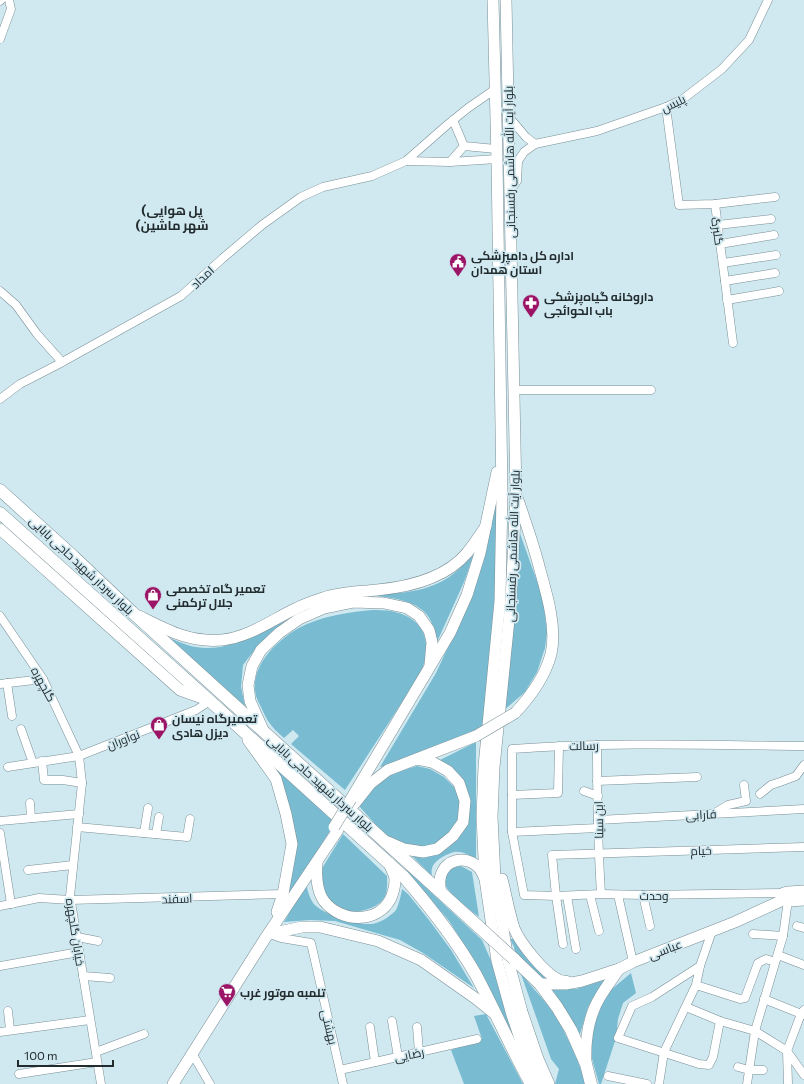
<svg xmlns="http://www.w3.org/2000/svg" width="804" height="1084" font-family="Commissioner,Cairo,sans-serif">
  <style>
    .green { fill: #79bcd2 }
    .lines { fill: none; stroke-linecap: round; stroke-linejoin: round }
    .minor-casing { stroke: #798f96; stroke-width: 9 }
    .major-casing { stroke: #798f96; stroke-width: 12 }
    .highway-casing { stroke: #798f96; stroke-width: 13 }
    .minor { stroke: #fff; stroke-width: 8 }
    .major { stroke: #fff; stroke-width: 11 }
    .highway { stroke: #fff; stroke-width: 12 }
    .major-bridge-casing { stroke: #798f96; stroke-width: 12; stroke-linecap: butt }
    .highway-bridge-casing { stroke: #798f96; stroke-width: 13; stroke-linecap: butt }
    .major-bridge { stroke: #fff; stroke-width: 11 }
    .highway-bridge { stroke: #fff; stroke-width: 12 }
    .labels { text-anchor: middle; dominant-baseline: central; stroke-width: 3.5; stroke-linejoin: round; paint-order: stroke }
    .street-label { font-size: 12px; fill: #222c2f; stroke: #d0e8f0 }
    .poi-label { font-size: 12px; font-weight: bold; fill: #222c2f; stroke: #d0e8f0; text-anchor: start }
    .neighbourhood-label { font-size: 13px; font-weight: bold; fill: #222c2f; stroke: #d0e8f0 }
  </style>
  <rect width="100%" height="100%" fill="#d0e8f0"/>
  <!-- green -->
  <g class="green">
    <path d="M495,491L501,511L487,728L417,757L380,767L436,673L472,596Z"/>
    <path d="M518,528L543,598L547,632L545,648L537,672L525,692L503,711Z"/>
    <path d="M474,554L464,582L437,642C436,637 435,631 433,626C425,600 393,598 369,595C402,593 433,593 459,569C464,564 469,559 474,554Z"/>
    <path d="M373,610C415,609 437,631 421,673L345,790L291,744L299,736L293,730L284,738C278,733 272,727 268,721C265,716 263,711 261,707C259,703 257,699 256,696C248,664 282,635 307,624C328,615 350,612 373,610Z"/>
    <path d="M287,620L259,644L243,665L241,687L245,706L169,638C178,641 187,646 196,647C227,653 259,633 287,620Z"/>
    <path d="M230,720L338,818L285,903L292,849L281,787Z"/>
    <path d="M476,742V859C469,855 462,851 454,852C446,854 433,861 432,869C431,870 432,875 432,876L411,855L438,853L448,848L457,840L464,829L458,774L451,766L440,760Z"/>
    <path d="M417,766L430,769L444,777L454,787L460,802L459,820L451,833L435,845L424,847L405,846L385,835L359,806L383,776Z"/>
    <path d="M343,834L387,876C387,883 388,892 384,898C378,908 357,915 345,910C340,908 334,904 330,900C323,893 321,884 318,875Z"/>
    <path d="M403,866L482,940L493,965L532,1084L467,949L449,921L411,876Z"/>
    <path d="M461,866L472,872L479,917C470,910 446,893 444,881C444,878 445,875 447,873C451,868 455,867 461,866Z"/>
    <path d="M306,884C308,891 310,901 316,906C328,916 356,925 372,924C380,923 391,916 396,910C399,904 401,895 402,889L408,894L429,920L451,950L474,988L423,953L400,940L335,921L310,920L284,922Z"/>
    <path d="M510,939H516L551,980L539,979L515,955L514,947Z"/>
    <path d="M631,973L636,993L623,1003L618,1019L616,1038L601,1084H599L592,1059L591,1038L598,1011L612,989Z"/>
    <path d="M521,974C530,985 540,995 549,1007C563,1026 580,1061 585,1084H555L559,1069L551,1059Z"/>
    <path d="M604,980L588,1007L580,1034L549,989H576Z"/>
    <path d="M486,1014L523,1084H464L451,1050L482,1039L474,1016Z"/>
  </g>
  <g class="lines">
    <!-- minor casing -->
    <g class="minor-casing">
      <g id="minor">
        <path d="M0,1L1,0"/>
        <path d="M0,39L11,9L9,0"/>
        <path d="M666,107L679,205L715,204L775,197"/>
        <path d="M508,116L526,137L535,144"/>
        <path d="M464,146L496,149"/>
        <path d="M406,161L450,162L497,159"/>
        <path d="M450,162L464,146L453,120"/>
        <path d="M510,191L517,181L518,161L524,152L535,144L597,131L666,107L683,99L722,69L749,40L768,0"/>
        <path d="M715,204L733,343"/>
        <path d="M718,225L771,219"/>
        <path d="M720,244L774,235"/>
        <path d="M723,263L776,255"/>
        <path d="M725,281L775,273"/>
        <path d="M0,291L16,305L37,334L62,362"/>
        <path d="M727,300L779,291"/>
        <path d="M514,390H651"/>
        <path d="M0,399L20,384L57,365L154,311L181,296L223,258L262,225L301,197L323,187L372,176L406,161L447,125L468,108L494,90"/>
        <path d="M0,616L43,679L79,756L82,783L70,896L101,1084"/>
        <path d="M7,683L12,716"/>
        <path d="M0,684L43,679"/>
        <path d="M21,729L33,763"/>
        <path d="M597,745C597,795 598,845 601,894"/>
        <path d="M42,761L44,780H63L82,783"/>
        <path d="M8,767L79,756L196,710L210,701"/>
        <path d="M597,781L697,777"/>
        <path d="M584,791L598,796"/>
        <path d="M760,794L771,785L780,782L796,776L804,765"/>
        <path d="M512,795L558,793L559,746"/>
        <path d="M30,803L31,818"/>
        <path d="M715,813L728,805L746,801L744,785"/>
        <path d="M598,820L804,809"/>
        <path d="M0,821L79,814"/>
        <path d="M77,827L187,837L190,819"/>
        <path d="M512,832L598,828"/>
        <path d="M0,833L11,904"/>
        <path d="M144,833L148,808"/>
        <path d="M156,834L159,817"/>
        <path d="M28,870L73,865"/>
        <path d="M784,893L643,895L601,894L556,896L524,895L512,832V749C609,742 707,745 804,746"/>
        <path d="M590,895L599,931"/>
        <path d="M618,895L633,962"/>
        <path d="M643,895L650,926"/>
        <path d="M567,896L576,949"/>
        <path d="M0,906L39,898L70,900L283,894"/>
        <path d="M797,926L804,928"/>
        <path d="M270,934L281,938L311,943L343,1084"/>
        <path d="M753,934L783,936"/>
        <path d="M77,937L98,941"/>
        <path d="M563,944L556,896L552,855L804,847"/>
        <path d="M778,955L804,965"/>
        <path d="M0,966L79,952"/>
        <path d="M700,966L652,997L632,1006L618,1038L699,1064L709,1065L713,1057L720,1021"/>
        <path d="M83,976L110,978"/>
        <path d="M696,985L740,999L745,998L758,963L766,959L775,962"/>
        <path d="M764,999L804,1015"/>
        <path d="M686,1007L720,1021L755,1031L787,1051L804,1075"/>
        <path d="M8,1011L10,1030"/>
        <path d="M392,1021L398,1057"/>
        <path d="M370,1027L375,1062"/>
        <path d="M417,1027L419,1052"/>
        <path d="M0,1032L90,1020"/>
        <path d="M96,1052L144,1034"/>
        <path d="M192,1053L210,1084"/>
        <path d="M738,1067L749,1070H763"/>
        <path d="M340,1070L477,1039"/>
        <path d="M19,1074L97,1062"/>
        <path d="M608,1076L647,1084"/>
        <path d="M659,1084L664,1052L696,985L700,966L712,931"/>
        <path d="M747,1084L755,1031L783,936L788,900"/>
        <path d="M788,1084L787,1051L801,1014L804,1010"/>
      </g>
    </g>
    <!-- major casing -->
    <g class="major-casing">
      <g id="major">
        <path d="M493,0L497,159L502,494L500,601L484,766L482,817L485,879L497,961L512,1015L528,1062L538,1084"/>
        <path d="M506,0L516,494L511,600L494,767L492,817L495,878L508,960L522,1012L538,1059L549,1084"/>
        <path d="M0,529L180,690L208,700"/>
        <path d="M139,616C167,630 190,643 222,640C250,637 273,619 297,608C305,604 314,601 323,598C340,592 359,592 377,590C409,587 445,579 467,553C474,544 480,535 486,526"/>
        <path d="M515,713C531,696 545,677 551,654C557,628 547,595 540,570C534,546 526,523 518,500"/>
        <path d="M263,730L250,701L248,685L252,666L261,650L279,633L299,619L324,608L353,602L384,603L407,608L419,616L429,630L432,642L430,665"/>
        <path d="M248,740L276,779L286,814L292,844L283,894L277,912"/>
        <path d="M351,799L450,633L467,595L480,553L497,472"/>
        <path d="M355,803L370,784L388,770L476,736"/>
        <path d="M388,842L404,849L423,852L437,849L453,836L463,822L465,801L459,783L448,771L432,762L417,759"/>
        <path d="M317,862C316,875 316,890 324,901C341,923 378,924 391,898C393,893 395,886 395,880C395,874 391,869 389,863"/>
        <path d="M502,879C506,895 509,912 514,928C520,943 544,973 559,980C561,981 565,981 568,982"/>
        <path d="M804,891L789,892L784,893V896L786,900L790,901L804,900"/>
        <path d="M441,892C432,858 474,848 484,877"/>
        <path d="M269,934L302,927H320L378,941L421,960L475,998L495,1014"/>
        <path d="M540,984H566L582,981L619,969L633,962L735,922L785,899"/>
        <path d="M586,1063C585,1040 588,1017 600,997C606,987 613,978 619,969"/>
        <path d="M173,1084L266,937L338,830"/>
      </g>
    </g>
    <!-- highway casing -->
    <g class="highway-casing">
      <g id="highway">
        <path d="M0,490L73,556L132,612L479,927"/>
        <path d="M0,513L210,701L404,877C431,908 456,940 476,975C495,1011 511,1048 531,1084"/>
        <path d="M514,959L540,984L557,1007L571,1030L586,1064L591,1084"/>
      </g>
    </g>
    <!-- minor -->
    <use href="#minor" class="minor"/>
    <!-- major -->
    <use href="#major" class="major"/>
    <!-- highway -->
    <use href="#highway" class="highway"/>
    <!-- major-bridge casing -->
    <g class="major-bridge-casing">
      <g id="major-bridge">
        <path d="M476,736L515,713"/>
        <path d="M334,827L351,799"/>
      </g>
    </g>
    <!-- highway-bridge casing -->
    <g class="highway-bridge-casing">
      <path id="highway-bridge" d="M479,927L514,959"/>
    </g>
    <!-- major-bridge -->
    <use href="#major-bridge" class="major-bridge"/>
    <!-- highway-bridge -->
    <use href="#highway-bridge" class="highway-bridge"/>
  </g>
  <!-- icons -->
  <defs>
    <g id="civic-pin" transform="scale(0.9)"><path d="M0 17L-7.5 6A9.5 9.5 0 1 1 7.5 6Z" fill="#9b1466" stroke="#d0e8f0"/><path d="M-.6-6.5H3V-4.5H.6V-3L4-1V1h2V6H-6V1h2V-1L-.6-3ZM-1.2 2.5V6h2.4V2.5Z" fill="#fff"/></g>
    <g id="pharmacy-pin" transform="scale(0.9)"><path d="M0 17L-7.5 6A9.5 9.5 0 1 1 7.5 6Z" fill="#9b1466" stroke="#d0e8f0"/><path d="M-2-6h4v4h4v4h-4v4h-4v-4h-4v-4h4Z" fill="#fff"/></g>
    <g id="shop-pin" transform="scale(0.9)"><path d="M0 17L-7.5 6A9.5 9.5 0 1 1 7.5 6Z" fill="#9b1466" stroke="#d0e8f0"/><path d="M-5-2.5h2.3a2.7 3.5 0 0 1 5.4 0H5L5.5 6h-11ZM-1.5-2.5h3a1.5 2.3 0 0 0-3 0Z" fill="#fff"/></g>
    <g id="supermarket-pin" transform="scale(0.9)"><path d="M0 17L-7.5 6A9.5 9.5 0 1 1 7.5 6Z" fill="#9b1466" stroke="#d0e8f0"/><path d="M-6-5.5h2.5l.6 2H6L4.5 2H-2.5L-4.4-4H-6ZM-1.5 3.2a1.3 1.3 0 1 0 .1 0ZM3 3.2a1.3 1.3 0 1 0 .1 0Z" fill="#fff"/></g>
  </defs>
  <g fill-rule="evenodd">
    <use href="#civic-pin" x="458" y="262"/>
    <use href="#pharmacy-pin" x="531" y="303"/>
    <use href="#shop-pin" x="153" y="595"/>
    <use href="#shop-pin" x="159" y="725"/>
    <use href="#supermarket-pin" x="227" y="992"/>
  </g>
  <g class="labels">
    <!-- street labels -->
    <g class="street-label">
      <text transform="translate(673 103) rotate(-26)">پلیس</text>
      <text transform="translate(509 162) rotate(-91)">بلوار آیت الله هاشمی رفسنجانی</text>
      <text transform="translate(718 231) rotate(82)">گلبرگ</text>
      <text transform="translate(202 277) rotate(-43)">امداد</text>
      <text transform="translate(512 546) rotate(-88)">بلوار آیت الله هاشمی رفسنجانی</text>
      <text transform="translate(82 565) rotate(43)">بلوار سردار شهید حاجی بابایی</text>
      <text transform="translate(44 684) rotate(61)">گلچهره</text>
      <text transform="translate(123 739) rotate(-21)">نوآوران</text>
      <text transform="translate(584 745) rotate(-1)">رسالت</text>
      <text transform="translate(321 783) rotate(42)">بلوار سردار شهید حاجی بابایی</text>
      <text transform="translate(701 814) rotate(-3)">فارابی</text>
      <text transform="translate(598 820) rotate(-91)">ابن سینا</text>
      <text transform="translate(701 850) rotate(-2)">خیام</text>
      <text x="654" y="895">وحدت</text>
      <text transform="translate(177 898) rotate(-2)">اسفند</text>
      <text transform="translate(76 932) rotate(81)">خیابان گلچهره</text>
      <text transform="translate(665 949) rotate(-21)">عباسی</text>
      <text transform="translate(330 1027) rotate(77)">بهشتی</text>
      <text transform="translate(409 1054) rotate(-12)">رضایی</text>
    </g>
    <!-- poi labels -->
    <g class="poi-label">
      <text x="471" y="255">اداره کل دامپزشکی<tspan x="471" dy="14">استان همدان</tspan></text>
      <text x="544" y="296">داروخانه گیاه‌پزشکی<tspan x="544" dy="14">باب الحوائجی</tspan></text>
      <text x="166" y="588">تعمیر گاه تخصصی<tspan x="166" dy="14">جلال ترکمنی</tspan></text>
      <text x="172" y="718">تعمیرگاه نیسان<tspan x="172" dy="14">دیزل هادی</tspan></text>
      <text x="240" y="992">تلمبه موتور غرب</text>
    </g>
    <!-- neighbourhood labels -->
    <g class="neighbourhood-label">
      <text x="172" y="210">(پل هوایی<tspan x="172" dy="15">(شهر ماشین</tspan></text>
    </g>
  </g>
  <!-- scale -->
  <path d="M18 1060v6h95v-6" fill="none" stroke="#222c2f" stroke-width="2"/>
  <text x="24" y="1060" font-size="12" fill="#222c2f" stroke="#d0e8f0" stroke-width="3" paint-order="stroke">100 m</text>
</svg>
